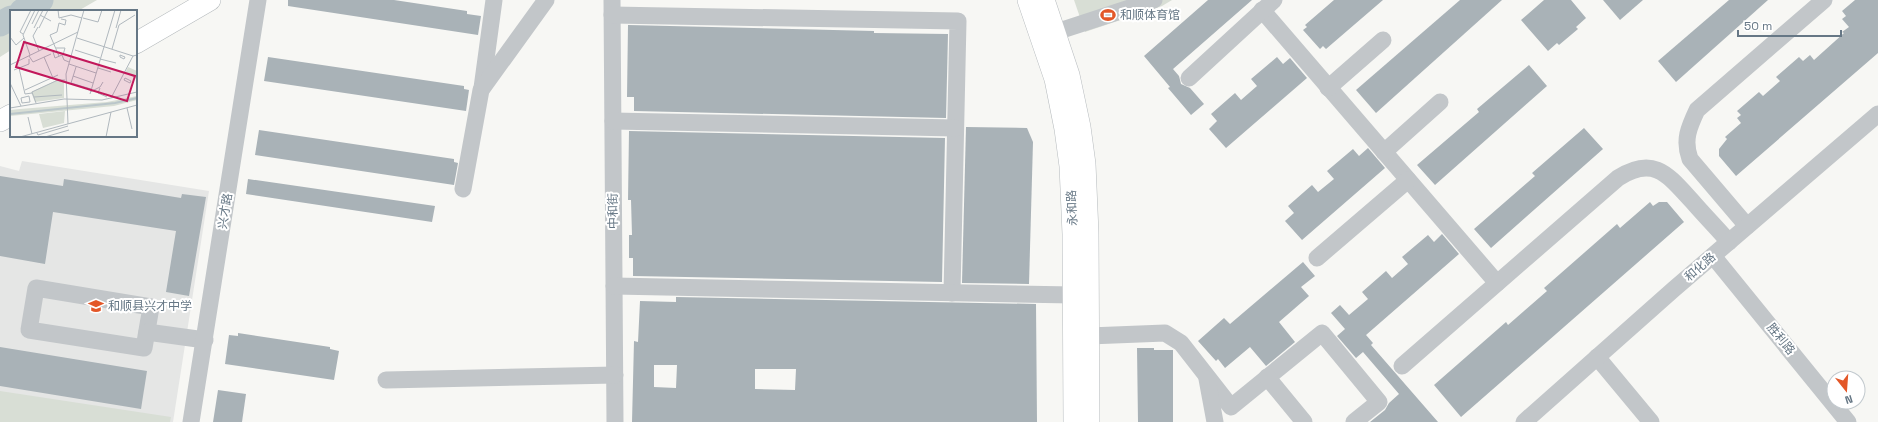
<svg xmlns="http://www.w3.org/2000/svg" width="1878" height="422" viewBox="0 0 1878 422" font-family="'Space Grotesk','Noto Sans SC',sans-serif">
  <style>
    .built { fill: #e5e6e5 }
    .green { fill: #d8ded5 }
    .lines { fill: none; stroke-linecap: round; stroke-linejoin: round }
    .river { stroke: #bac6ca; stroke-width: 25 }
    .building { fill: #a9b2b7; fill-rule: evenodd }
    .major-casing { stroke: #b5babd; stroke-width: 22 }
    .minor { stroke: #c2c6c9; stroke-width: 17 }
    .major { stroke: #fff; stroke-width: 21 }
    .labels { text-anchor: middle; dominant-baseline: central; stroke-width: 4; stroke-linejoin: round; paint-order: stroke }
    .poi-label { font-size: 12px; fill: #667785; stroke: #fff; text-anchor: start }
    .street-label { font-size: 12px; fill: #667785; stroke: #fff }
    .inset-river { fill: none; stroke: #bac6ca; stroke-width: 2 }
    .inset-road { fill: none; stroke: #b0b8be; stroke-width: 1 }
    .view { fill: #c2185b; fill-opacity: 0.15; stroke: #c2185b; stroke-width: 2 }
    .inset-edge { fill: none; stroke: #667785; stroke-width: 2 }
  </style>
  <rect width="100%" height="100%" fill="#f7f7f4"/>
  <path class="built" d="M22 161 209 191 173 422H0V166L19 171Z"/>
  <g class="green">
    <path d="M0 0H97L78 11H11V50L0 57Z"/>
    <path d="M1074 0H1172L1162 6 1085 32Z"/>
    <path d="M0 391 171 417 170 422H0Z"/>
  </g>
  <g class="lines">
    <g class="river">
      <path d="M22 11 41 0"/>
      <path d="M0 24 11 18"/>
    </g>
  </g>
  <g class="building">
    <path d="M288 0H394L467 11V14L481 16 478 35 288 6Z"/>
    <path d="M1208 0H1252L1173 69 1179 76 1181 84 1190 88 1204 104 1191 115 1168 88 1170 87 1144 56Z"/>
    <path d="M1334 0H1383L1326 49 1323 46 1320 49 1303 30 1307 27 1305 25Z"/>
    <path d="M1460 0H1502L1376 113 1356 90Z"/>
    <path d="M1544 0H1571L1586 18 1576 27 1578 29 1559 45 1557 43 1548 51 1521 20Z"/>
    <path d="M1603 0H1643L1620 20Z"/>
    <path d="M1729 0H1768L1676 82 1658 61Z"/>
    <path d="M1855 0H1878V53L1736 176 1719 156V149L1727 139 1725 137 1741 123 1737 118 1741 115 1737 111 1759 92 1763 96 1780 81 1776 77 1799 57 1803 61 1810 55 1814 60 1844 33 1842 32 1849 27 1842 19 1846 16 1842 11Z"/>
    <path d="M628 25 874 31V33L948 34 946 118 634 111V97H627Z"/>
    <path d="M268 57 464 86V89L469 90 466 111 264 81Z"/>
    <path d="M1277 57 1283 64 1290 58 1307 78 1226 148 1209 129 1217 121 1211 114 1235 93 1241 100 1257 86 1251 79Z"/>
    <path d="M1529 65 1547 86 1435 185 1417 165 1479 112 1477 109Z"/>
    <path d="M966 127 1027 128 1033 142 1029 284 962 283Z"/>
    <path d="M1584 128 1603 149 1491 248 1474 229 1535 176 1532 173Z"/>
    <path d="M259 130 454 159V162L458 163 454 185 255 155Z"/>
    <path d="M629 131 945 138 942 282 633 276V258H629V235H632L631 200H628Z"/>
    <path d="M1368 148 1385 168 1302 240 1285 221 1294 213 1288 206 1312 185 1318 192 1334 179 1327 171 1353 149 1359 156Z"/>
    <path d="M0 176 63 186 64 179 181 198 182 194 206 197 189 296 166 292 176 231 53 212 45 264 0 256Z"/>
    <path d="M248 179 435 206 432 222 246 194Z"/>
    <path d="M1650 202 1653 206 1659 202H1667L1684 222 1461 417 1434 385 1506 322 1508 325 1547 291 1544 288 1617 224 1620 228Z"/>
    <path d="M1442 234 1459 254 1366 335 1373 343 1371 345 1438 422H1370L1385 410 1389 403 1399 394 1363 352 1356 358 1337 336 1345 329 1331 313 1340 305 1349 315 1368 299 1362 292 1386 271 1392 278 1408 264 1402 257 1428 235 1434 242Z"/>
    <path d="M1303 262 1315 276 1301 287 1309 296 1279 322 1295 342 1266 366 1250 347 1225 368 1218 359 1216 361 1198 341 1224 318 1230 324Z"/>
    <path d="M676 297 1036 304 1037 422H632L634 341 638 342 640 301 676 302ZM654 365H677L676 388 654 387ZM755 369H796L795 390 755 389Z"/>
    <path d="M238 333 330 347V349L339 351 334 380 225 364 229 335 238 336Z"/>
    <path d="M0 347 147 371 141 409 0 386Z"/>
    <path d="M1137 348H1154V350H1173V422H1138Z"/>
    <path d="M218 390 246 394 242 422H213Z"/>
  </g>
  <g class="lines">
    <g class="major-casing">
      <g id="major">
        <path d="M1028 0 1055 79 1065 129 1070 166 1073 234 1074 422"/>
        <path d="M1044 0 1069 75 1080 127 1085 164 1088 233 1089 422"/>
        <path d="M136 43 210 0"/>
        <path d="M0 121 11 115"/>
      </g>
    </g>
    <g class="minor">
      <path d="M612 0 615 422"/>
      <path d="M1262 10 1497 283"/>
      <path d="M612 15 958 21 952 293"/>
      <path d="M1056 32 1154 0"/>
      <path d="M1189 78 1274 0"/>
      <path d="M482 88 494 0"/>
      <path d="M1328 88 1383 40"/>
      <path d="M613 121 955 128"/>
      <path d="M1384 152 1440 102"/>
      <path d="M463 189 481 90 546 0"/>
      <path d="M1747 226 1690 159C1683 140 1689 127 1697 110L1824 0"/>
      <path d="M1713 256 1848 422"/>
      <path d="M1317 258 1408 180"/>
      <path d="M614 286 1073 295"/>
      <path d="M36 288 151 307 144 348 29 330Z"/>
      <path d="M147 332 205 340"/>
      <path d="M1089 336 1165 333 1181 343 1231 407 1322 333 1379 402 1354 422"/>
      <path d="M1597 357 1651 422"/>
      <path d="M1402 366 1618 178C1654 155 1668 175 1692 201 1704 215 1717 228 1729 242"/>
      <path d="M1267 377 1304 422"/>
      <path d="M1207 379 1215 422"/>
      <path d="M386 380 615 375"/>
      <path d="M191 422 258 0"/>
      <path d="M1524 422 1674 289 1878 114"/>
    </g>
    <use href="#major" class="major"/>
  </g>
  <defs>
    <g id="stadium-bare" transform="scale(1.2)"><path d="M0-5a6.5 5 0 1 0 0 10a6.5 5 0 1 0 0-10ZM-3.5-1.8h7v3.6h-7Z" fill="#e35728" stroke="#fff" stroke-width="2.5" paint-order="stroke"/></g>
    <g id="school-bare" transform="scale(1.2)"><path d="M0-5L7-2L0 1L-7-2ZM-4 1L0 2.5L4 1V4Q0 6-4 4Z" fill="#e35728" stroke="#fff" stroke-width="2.5" paint-order="stroke"/></g>
  </defs>
  <g fill-rule="evenodd">
    <use href="#stadium-bare" x="1108" y="15"/>
    <use href="#school-bare" x="96" y="306"/>
  </g>
  <g class="labels">
    <g class="poi-label">
      <text x="1120" y="15">和顺体育馆</text>
      <text x="108" y="306">和顺县兴才中学</text>
    </g>
    <g class="street-label">
      <text transform="translate(1072 208) rotate(-92)">永和路</text>
      <text transform="translate(225 211) rotate(-81)">兴才路</text>
      <text transform="translate(613 211) rotate(-91)">中和街</text>
      <text transform="translate(1700 267) rotate(-41)">和化路</text>
      <text transform="translate(1781 339) rotate(51)">胜利路</text>
    </g>
  </g>
  <g transform="translate(10 10)">
    <rect width="127" height="127" fill="#f7f7f4"/>
    <path d="M118 57 127 61V69L115 63ZM47 70H54V88L25 92 21 82ZM127 86V90L104 96 0 106V100L10 99 97 92ZM55 101 54 113 33 118 29 104Z" fill="#d8ded5"/>
    <path class="inset-river" d="M0 104 105 93 127 88"/>
    <path class="inset-road" d="M48 0 49 8 61 5 72 8M30 5 41 11M73 8 88 12 92 0M22 14 29 0M28 17 23 26 29 41M24 18 33 0M29 18 38 0M106 18 111 0M13 24 10 22 21 0M0 27 6 35 14 28M67 28 123 46 127 45M46 38H55L53 45M102 39 109 15 125 5M65 40 90 48M47 41 43 42 45 48 52 45 54 50 59 52M20 45 13 25 25 0M110 45 115 47 114 49 110 47ZM19 46 23 52 41 44M49 46 40 25 47 22 49 13 55 15 56 10 51 9M34 47 43 68M90 49 106 53M59 54 86 63M0 55 68 22M66 57 61 73 81 79M9 58 15 84 22 83M88 58 101 62M4 60 19 54V49M63 66 83 73M115 68 121 71 120 73 114 70ZM0 73 11 96M90 78 88 83 97 87M15 80 48 65M80 82 90 77 93 72M80 84 105 0M19 86 20 92 12 93 11 88ZM24 87 52 85M101 88 123 46M26 93 22 82 48 70H55M0 98 54 89 92 90 127 82M117 98 122 119M18 107 22 124M58 114 56 64 74 0M27 123 28 125 58 116M10 127 127 95M35 127 59 120M96 127 101 102"/>
    <path class="view" d="M14 32 125 66 117 91 6 57Z"/>
    <rect width="127" height="127" class="inset-edge"/>
  </g>
  <g transform="translate(1846 390) rotate(163)"><circle r="19" fill="#ffffff" stroke="#c2c9ce"/>
  <path d="M0-3L7 15L0 10L-7 15Z" fill="#e35728"/>
  <text y="-6" font-size="11" font-weight="bold" text-anchor="middle" fill="#667785">N</text>
  </g>
  <path d="M1738 30v6h103v-6" fill="none" stroke="#667785" stroke-width="2"/>
  <text x="1744" y="30" font-size="12" fill="#667785" stroke="#ffffff" stroke-width="3" paint-order="stroke">50 m</text>
</svg>
